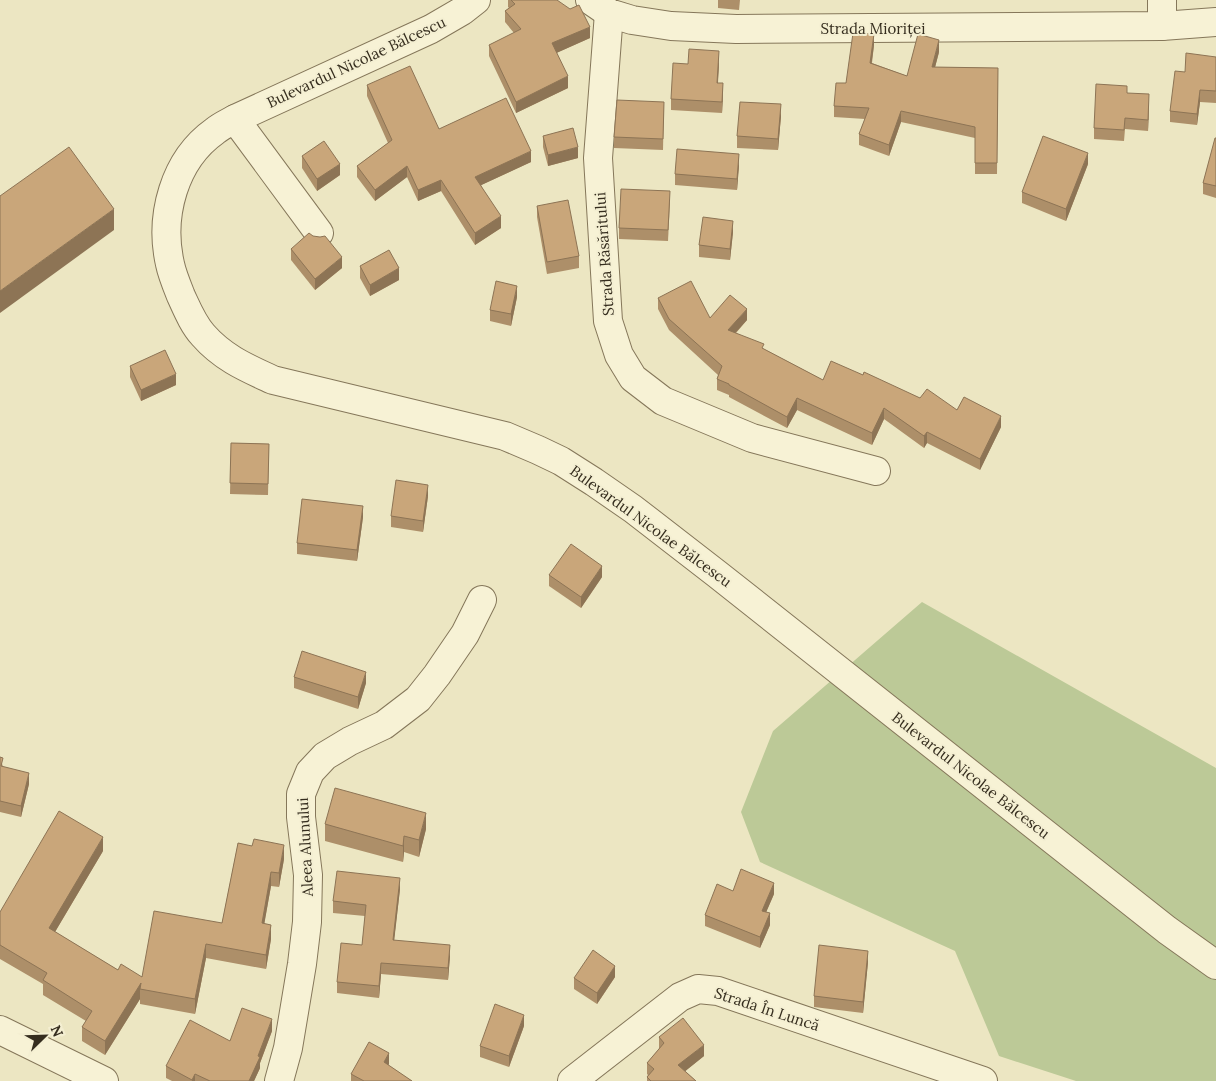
<svg xmlns="http://www.w3.org/2000/svg" width="1216" height="1081" viewBox="0 0 1216 1081" font-family="Lora,serif">
  <style>
    .green { fill: #bcc997 }
    .lines { fill: none; stroke-linecap: round; stroke-linejoin: round }
    .minor-casing { stroke: #85775a; stroke-width: 30 }
    .minor { stroke: #f7f2d5; stroke-width: 28 }
    .wall { fill: #ad8f69 }
    .shaded-wall { fill: #8d7455 }
    .building { fill: #c9a67a; stroke: #8d7455 }
    .labels { text-anchor: middle; dominant-baseline: central; stroke-width: 4; stroke-linejoin: round; paint-order: stroke }
    .street-label { font-size: 15px; fill: #352d1e; stroke: #f4efd2 }
  </style>
  <rect width="100%" height="100%" fill="#ece6c2"/>
  <path class="green" d="M922 602 1216 768V1081H1076L999 1056 955 951 760 862 741 812 773 731Z"/>
  <g class="lines">
    <g class="minor-casing">
      <g id="minor">
        <path d="M476 0 462 11 431 29 235 119C228 123 221 126 215 131 174 160 159 216 170 264 172 274 177 286 181 296 187 309 193 324 203 335 223 358 247 368 273 380L505 436 538 450 561 461 594 482 633 509 717 574 1167 930 1216 965"/>
        <path d="M590 0 609 13 632 20 671 26 736 29 1162 26 1216 22"/>
        <path d="M609 13 598 158 608 321 619 355 633 378 663 401 752 438 876 471"/>
        <path d="M1162 26V0"/>
        <path d="M235 119 319 233"/>
        <path d="M0 1030 104 1081"/>
        <path d="M279 1081 288 1048 302 964 307 922 308 875 301 817V794L310 772 325 756 350 741 384 725 418 699 437 675 465 634 482 600"/>
        <path d="M572 1081 680 997 698 989 718 991 983 1081"/>
      </g>
    </g>
    <use href="#minor" class="minor"/>
  </g>
  <g class="wall">
    <path d="M508 0H557L590 38 556 53 568 88 516 113 489 56V45L514 33 505 22V11L509 8 508 7Z"/>
    <path d="M718 0H740L739 10 718 8Z"/>
    <path d="M874 45 872 63 907 76 939 52 935 67 998 68 997 174H975V138L901 122 889 156 859 145V134L865 119 834 117V106L846 83Z"/>
    <path d="M1216 57V103L1200 102 1197 125 1170 122V111L1185 72Z"/>
    <path d="M719 63 718 83 723 95 722 113 671 110V99L688 64Z"/>
    <path d="M367 85 439 129 531 162 481 185 501 228 475 245 441 191 418 201 407 177 375 201 357 177V166L388 143 367 96Z"/>
    <path d="M1127 93 1149 106 1148 131 1125 129 1124 141 1094 139V128Z"/>
    <path d="M664 102 663 150 614 148V137Z"/>
    <path d="M781 116 778 150 737 148V136Z"/>
    <path d="M543 136 578 158 548 166 543 147Z"/>
    <path d="M1216 138V198L1203 194V183Z"/>
    <path d="M302 156 340 175 317 191 302 168Z"/>
    <path d="M1088 164 1066 221 1022 203V192Z"/>
    <path d="M739 165 737 190 675 185V174Z"/>
    <path d="M670 202 668 241 619 239V228Z"/>
    <path d="M537 206 579 256V268L547 274 537 217Z"/>
    <path d="M733 232 730 260 699 257V245Z"/>
    <path d="M291 249 342 268 315 290 291 260Z"/>
    <path d="M360 266 399 280 370 296 360 278Z"/>
    <path d="M517 297 511 326 490 321V310Z"/>
    <path d="M658 298 710 318 747 320 736 333 764 349 823 380 863 375 920 398 957 410 1001 427 980 470 927 443 924 448 884 419 872 445 797 410 787 428 729 397V395L717 390V379L718 375 669 330 658 309Z"/>
    <path d="M130 366 176 385 141 401 130 377Z"/>
    <path d="M231 443 269 444 268 495 230 494Z"/>
    <path d="M428 496 423 532 391 527V516Z"/>
    <path d="M363 517 357 561 297 554V543Z"/>
    <path d="M549 575 602 577 581 608 549 586Z"/>
    <path d="M294 677 366 683 358 709 294 688Z"/>
    <path d="M0 757 3 767 29 784 21 817 0 812Z"/>
    <path d="M325 824 426 829 419 857 404 852 403 862 325 841Z"/>
    <path d="M238 843 284 859 279 887 271 886 264 924 271 939 266 969 206 958 195 1014 140 1004V999L105 1055 82 1041V1027L86 1021 43 995V984L0 959V912L103 851 55 932 118 970 142 977 222 923Z"/>
    <path d="M400 889 394 940 450 956 448 980 381 974 379 998 337 993V982L362 945 365 916 333 913V901Z"/>
    <path d="M774 894 766 912 770 925 760 948 705 926V915Z"/>
    <path d="M868 962 863 1013 814 1007V996Z"/>
    <path d="M615 977 597 1004 574 989V978Z"/>
    <path d="M524 1026 509 1067 480 1057V1046Z"/>
    <path d="M272 1031 260 1063V1068L254 1081H172L166 1078V1066L230 1041Z"/>
    <path d="M659 1037 704 1056 685 1071 696 1081H647V1077L648 1075 647 1074V1063L659 1049Z"/>
    <path d="M389 1064 388 1065 412 1081H351V1074Z"/>
  </g>
  <g class="shaded-wall">
    <path d="M590 27V38L552 55V43Z"/>
    <path d="M874 34V45L870 74V63Z"/>
    <path d="M939 40V52L932 79V67Z"/>
    <path d="M719 51V63L717 94V83Z"/>
    <path d="M568 76V88L516 113V102Z"/>
    <path d="M723 83V95L722 113V102Z"/>
    <path d="M1200 90V102L1197 125V114Z"/>
    <path d="M1149 94V106L1148 131V120Z"/>
    <path d="M781 104V116L778 150V139Z"/>
    <path d="M901 111V122L889 156V145Z"/>
    <path d="M578 147V158L548 166V155Z"/>
    <path d="M531 151V162L475 188V177Z"/>
    <path d="M1088 153V164L1066 221V209Z"/>
    <path d="M739 154V165L737 190V179Z"/>
    <path d="M340 164V175L317 191V179Z"/>
    <path d="M407 166V177L375 201V190Z"/>
    <path d="M441 180V191L418 201V190Z"/>
    <path d="M114 209V230L0 313V291Z"/>
    <path d="M501 216V228L475 245V233Z"/>
    <path d="M733 221V232L730 260V249Z"/>
    <path d="M342 257V268L315 290V279Z"/>
    <path d="M399 268V280L370 296V285Z"/>
    <path d="M517 286V297L511 326V314Z"/>
    <path d="M747 309V320L728 341V330Z"/>
    <path d="M176 374V385L141 401V390Z"/>
    <path d="M797 398V410L787 428V417Z"/>
    <path d="M884 408V419L872 445V433Z"/>
    <path d="M1001 416V427L980 470V459Z"/>
    <path d="M927 432V443L924 448V436Z"/>
    <path d="M428 485V496L423 532V521Z"/>
    <path d="M363 506V517L357 561V550Z"/>
    <path d="M602 566V577L581 608V597Z"/>
    <path d="M366 672V683L358 709V697Z"/>
    <path d="M29 773V784L21 817V806Z"/>
    <path d="M426 813V829L419 857V840Z"/>
    <path d="M404 836V852L403 862V846Z"/>
    <path d="M103 837V851L49 942V928Z"/>
    <path d="M284 845V859L279 887V873Z"/>
    <path d="M271 872V886L262 937V923Z"/>
    <path d="M400 878V889L393 951V940Z"/>
    <path d="M774 883V894L762 922V911Z"/>
    <path d="M770 913V925L760 948V937Z"/>
    <path d="M271 925V939L266 969V955Z"/>
    <path d="M206 944V958L195 1014V999Z"/>
    <path d="M450 945V956L448 980V968Z"/>
    <path d="M868 951V962L863 1013V1002Z"/>
    <path d="M381 963V974L379 998V986Z"/>
    <path d="M615 966V977L597 1004V993Z"/>
    <path d="M141 983 140 989V999L105 1055V1041Z"/>
    <path d="M524 1015V1026L509 1067V1056Z"/>
    <path d="M272 1019V1031L260 1063V1068L254 1081H249Z"/>
    <path d="M704 1045V1056L678 1077V1065Z"/>
    <path d="M389 1053V1064L384 1073V1062Z"/>
    <path d="M195 1074V1081H192V1080Z"/>
  </g>
  <g class="building">
    <path d="M511 0H557L570 9 579 5 590 27 552 43 568 76 516 102 489 45 521 29 505 11 515 4Z"/>
    <path d="M853 33 874 34 870 63 907 76 918 34 939 40 932 67 998 68 997 163H975V127L901 111 889 145 859 134 869 108 834 106 836 83H846Z"/>
    <path d="M689 49 719 51 717 83H723L722 102 671 99 673 63 688 64Z"/>
    <path d="M1186 53 1216 57V91L1200 90 1197 114 1170 111 1175 71 1185 72Z"/>
    <path d="M410 66 439 129 506 98 531 151 475 177 501 216 475 233 441 180 418 190 407 166 375 190 357 166 392 140 367 85Z"/>
    <path d="M1096 84 1127 86V93L1149 94 1148 120 1125 118 1124 130 1094 128Z"/>
    <path d="M617 100 664 102 663 139 614 137Z"/>
    <path d="M740 102 781 104 778 139 737 136Z"/>
    <path d="M573 128 578 147 548 155 543 136Z"/>
    <path d="M1043 136 1088 153 1066 209 1022 192Z"/>
    <path d="M1215 138H1216V186L1203 183Z"/>
    <path d="M324 141 340 164 317 179 302 156Z"/>
    <path d="M69 147 114 209 0 291V196Z"/>
    <path d="M677 149 739 154 737 179 675 174Z"/>
    <path d="M621 189 670 191 668 230 619 228Z"/>
    <path d="M568 200 579 256 547 262 537 206Z"/>
    <path d="M703 217 733 221 730 249 699 245Z"/>
    <path d="M309 233 313 236 320 237 325 236 342 257 315 279 291 249Z"/>
    <path d="M389 250 399 268 370 285 360 266Z"/>
    <path d="M496 281 517 286 511 314 490 310Z"/>
    <path d="M691 281 710 318 730 295 747 309 728 330 764 344 762 348 823 380 831 361 863 375 864 372 920 398 927 389 957 410 964 397 1001 416 980 459 927 432 924 436 884 408 872 433 797 398 787 417 729 385V384L717 379 722 366 669 319 658 298Z"/>
    <path d="M165 350 176 374 141 390 130 366Z"/>
    <path d="M231 443 269 444 268 484 230 483Z"/>
    <path d="M396 480 428 485 423 521 391 516Z"/>
    <path d="M302 499 363 506 357 550 297 543Z"/>
    <path d="M571 544 602 566 581 597 549 575Z"/>
    <path d="M302 651 366 672 358 697 294 677Z"/>
    <path d="M0 757 3 758 1 766 29 773 21 806 0 801Z"/>
    <path d="M335 788 426 813 419 840 404 836 403 846 325 824Z"/>
    <path d="M59 811 103 837 49 928 118 970 121 964 142 977 154 911 222 923 238 843 252 846 254 839 284 845 279 873 271 872 262 923 271 925 266 955 206 944 195 999 140 989 141 983 105 1041 82 1027 92 1011 43 980 47 973 0 945V912Z"/>
    <path d="M741 869 774 883 762 911 770 913 760 937 705 915 717 884 733 891Z"/>
    <path d="M337 871 400 878 393 940 450 945 448 968 381 963 379 986 337 982 341 943 362 945 366 905 333 901Z"/>
    <path d="M819 945 868 951 863 1002 814 996Z"/>
    <path d="M593 950 615 966 597 993 574 978Z"/>
    <path d="M495 1004 524 1015 509 1056 480 1046Z"/>
    <path d="M242 1008 272 1019 258 1056 260 1057 249 1081H210L195 1074 192 1080 166 1066 190 1020 230 1041Z"/>
    <path d="M683 1018 704 1045 678 1065 696 1081H651L647 1077 654 1069 647 1063 664 1043 659 1037Z"/>
    <path d="M369 1042 389 1053 384 1062 412 1081H364L351 1074Z"/>
  </g>
  <g class="labels">
    <g class="street-label">
      <text x="873" y="28">Strada Mioriței</text>
      <text transform="translate(356 62) rotate(-25)">Bulevardul Nicolae Bălcescu</text>
      <text transform="translate(604 254) rotate(-94)">Strada Răsăritului</text>
      <text transform="translate(651 526) rotate(36)">Bulevardul Nicolae Bălcescu</text>
      <text transform="translate(971 775) rotate(38)">Bulevardul Nicolae Bălcescu</text>
      <text transform="translate(305 847) rotate(-93)">Aleea Alunului</text>
      <text transform="translate(767 1009) rotate(18)">Strada În Luncă</text>
    </g>
  </g>
  <g transform="translate(45 1036) rotate(67)" stroke="#f4efd2" stroke-width="4" paint-order="stroke">
  <path d="M0-4L9 19L0 12L-9 19Z" fill="#352d1e"/>
  <text y="-8" font-size="14" font-weight="bold" text-anchor="middle" fill="#352d1e">N</text>
  </g>
</svg>
